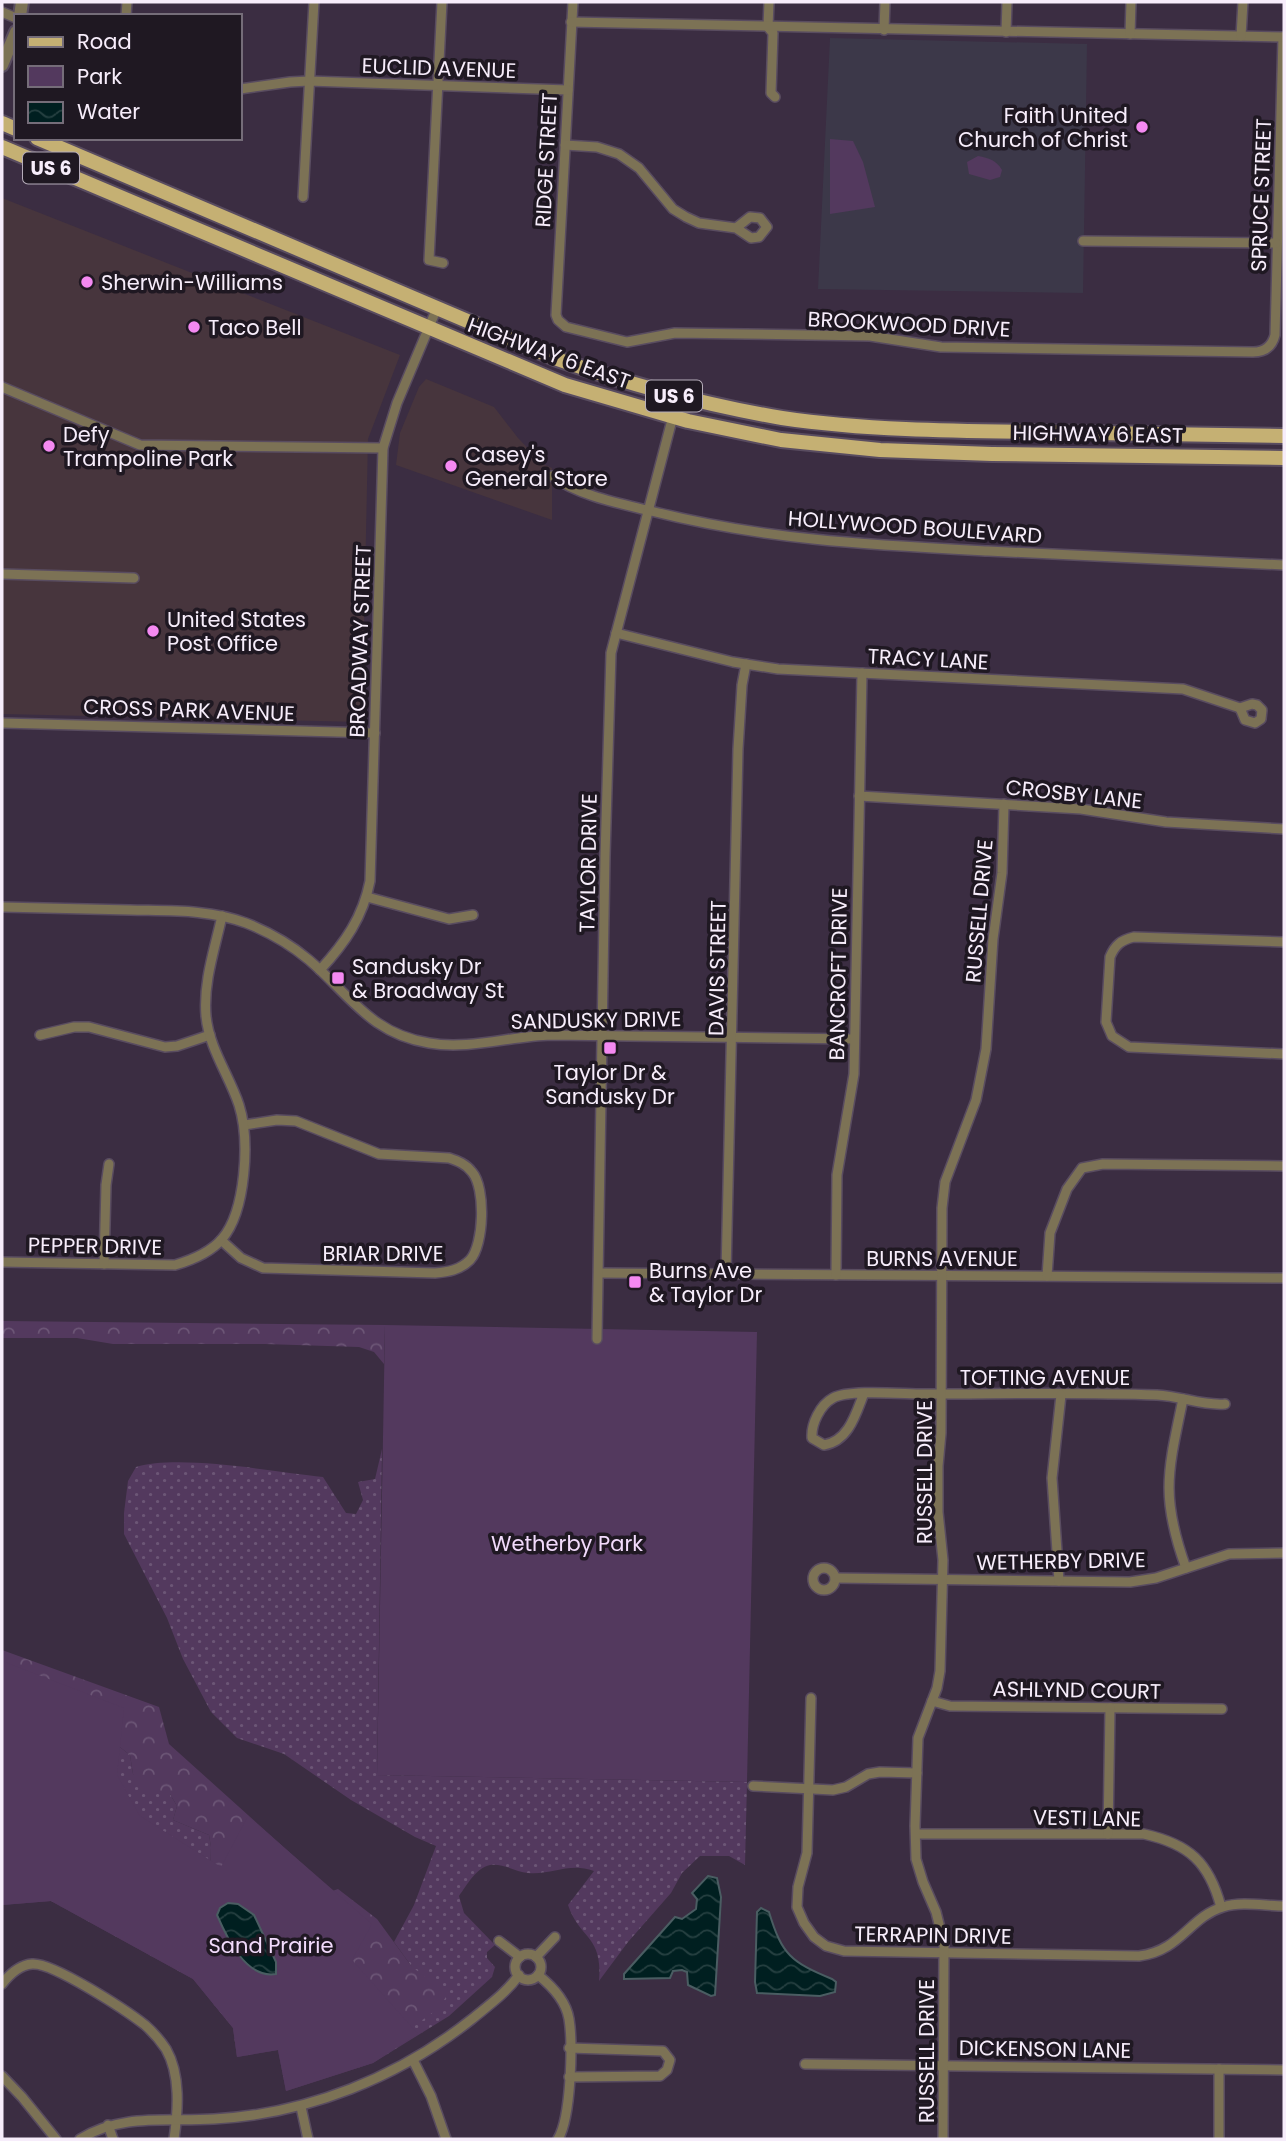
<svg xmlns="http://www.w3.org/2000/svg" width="1286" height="2141" viewBox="0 0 1286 2141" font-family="Poppins,sans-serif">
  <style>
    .commercial { fill: #47353d }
    .education { fill: #3c3849 }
    .grass { fill: url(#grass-dots) }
    .forest { fill: url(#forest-crowns) }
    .park { fill: #53395e }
    .water { fill: url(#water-waves); stroke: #4a5d62; stroke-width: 2 }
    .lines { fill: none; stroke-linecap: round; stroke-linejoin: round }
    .minor-casing { stroke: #594c60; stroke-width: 12 }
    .tertiary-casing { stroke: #594c60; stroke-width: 16 }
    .primary-casing { stroke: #594c60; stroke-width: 18 }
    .minor { stroke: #7c7255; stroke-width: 9 }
    .tertiary { stroke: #7c7255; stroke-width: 12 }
    .primary { stroke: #c5b073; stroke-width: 14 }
    .poi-dot { fill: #f489f1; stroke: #1f1822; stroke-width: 2.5 }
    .labels { text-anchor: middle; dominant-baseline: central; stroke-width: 7; stroke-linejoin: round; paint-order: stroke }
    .shield { fill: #1f1822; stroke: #b6adba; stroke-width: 2 }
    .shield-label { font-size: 19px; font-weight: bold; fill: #f7edfb }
    .street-label { font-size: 21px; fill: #f7edfb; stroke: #1f1822 }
    .poi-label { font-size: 21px; fill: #f7edfb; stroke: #1f1822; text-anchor: start }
    .park-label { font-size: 21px; fill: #f2dbfc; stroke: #1f1822 }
  </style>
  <defs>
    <pattern id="grass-dots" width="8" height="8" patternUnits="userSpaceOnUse" patternTransform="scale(1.75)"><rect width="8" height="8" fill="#53395e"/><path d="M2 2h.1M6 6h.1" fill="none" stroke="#6c5676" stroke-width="1.8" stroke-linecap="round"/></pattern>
    <pattern id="forest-crowns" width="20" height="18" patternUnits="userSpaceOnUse" patternTransform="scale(1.75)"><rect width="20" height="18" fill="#53395e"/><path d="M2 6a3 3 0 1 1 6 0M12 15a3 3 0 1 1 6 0" fill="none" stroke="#6c5676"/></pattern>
    <pattern id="water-waves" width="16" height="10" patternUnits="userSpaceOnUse" patternTransform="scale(1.75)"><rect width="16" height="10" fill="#001f20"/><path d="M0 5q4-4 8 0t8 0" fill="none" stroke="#264041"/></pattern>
  </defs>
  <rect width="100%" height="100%" fill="#3b2d42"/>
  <g class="commercial">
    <path d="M2 198 400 355 368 439 362 722 2 714Z"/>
    <path d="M426 379 494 407 518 438 543 464 552 468V520L396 465 400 433 419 387Z"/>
  </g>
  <path class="education" d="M830 38 1087 44 1083 293 818 289Z"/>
  <path class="grass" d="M382 1449 377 1775 747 1782 745 1865 729 1856H700L682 1873 671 1893 628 1942 599 1981C603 1935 580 1940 568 1905L594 1871C569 1862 553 1875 528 1873 516 1872 503 1863 490 1865 476 1868 467 1885 459 1896L464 1913 495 1945 487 1952V1958L495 1967 492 1977 449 2016 373 2063 286 2091 278 2050 237 2057 233 2028 193 1979 51 1901 2 1905V1665L97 1729 130 1755 133 1774 170 1794 177 1806 173 1820 209 1835 211 1847 210 1883 317 1877 333 1891 316 1897 448 1993 412 1967 394 1942 414 1905 436 1846 415 1837 351 1800 284 1754 237 1738 211 1712 183 1659 167 1618 124 1534V1513L128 1481 136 1467C180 1454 275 1472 323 1477L346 1513 356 1514 363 1500 358 1482 375 1479Z"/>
  <g class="forest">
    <path d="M2 1321 385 1325 384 1364 374 1352 359 1347 265 1344H113L77 1338H2Z"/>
    <path d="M2 1650 159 1707 169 1744 317 1877 210 1883 211 1847 209 1835 173 1820 177 1806 170 1794 150 1793 133 1774 130 1755 97 1729 2 1665Z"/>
    <path d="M338 1889 377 1919 412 1967 448 1993 440 2007 398 2038 316 1897Z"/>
  </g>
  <g class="park">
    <path d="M830 139 853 141 863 162 875 207 830 214Z"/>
    <path d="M978 156C989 158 996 160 1002 170L1000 177 990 180 969 174 967 162Z"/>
    <path d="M385 1325 757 1332 747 1782 377 1775Z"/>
    <path d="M2 1661 124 1708 117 1775 140 1816 221 1867 248 1816 372 1924 352 1960 418 2034 373 2063 286 2091 278 2050 237 2057 233 2028 193 1979 51 1901 2 1905Z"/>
  </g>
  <g class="water">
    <path d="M708 1876 717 1878 721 1897 715 1995 711 1996 688 1985 687 1972 682 1970 673 1971 670 1978 624 1979V1974L675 1917 682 1919 696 1909 697 1899 692 1893Z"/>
    <path d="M228 1903 238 1904 254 1915 276 1962V1974C246 1979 227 1938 217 1915L220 1908Z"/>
    <path d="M761 1908 769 1912C782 1955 791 1962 832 1979L836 1982 835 1992 820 1996 757 1993 755 1982 757 1912Z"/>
  </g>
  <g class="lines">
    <g class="minor-casing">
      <g id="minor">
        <path d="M442 2 429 260 443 263"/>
        <path d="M573 2 556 315 558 320 566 327 627 342 675 333 870 336 941 347 1253 352C1264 352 1272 347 1275 335L1283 37"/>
        <path d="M769 2 768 27 773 33 771 93 775 97"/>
        <path d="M2 12 16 18"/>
        <path d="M126 16 127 2"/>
        <path d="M571 22 1284 37"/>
        <path d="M884 30 885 2"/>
        <path d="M1006 32 1007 2"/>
        <path d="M1130 34 1131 2"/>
        <path d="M1241 36 1243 2"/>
        <path d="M240 89 290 82 309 81 568 90"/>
        <path d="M565 145 597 147 619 154 639 168 673 209 686 217 699 223 736 228 751 238 759 237 767 227 760 218 750 217 736 228"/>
        <path d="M303 197 314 2"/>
        <path d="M1083 241 1276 243"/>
        <path d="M2 387 140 445 383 448"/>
        <path d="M552 476C580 496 618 503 651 511 765 540 871 545 988 551 1086 556 1185 560 1284 565"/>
        <path d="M2 574 134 578"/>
        <path d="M616 633 733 662 778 669 1183 689 1240 708"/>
        <path d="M1252 704 1257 705 1262 710 1261 719 1255 723 1245 720 1240 708Z"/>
        <path d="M2 723 375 733"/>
        <path d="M859 796 1081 809 1166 822 1284 829"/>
        <path d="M367 897 449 919 473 915"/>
        <path d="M2 907C44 908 87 909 130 910 168 911 209 909 246 923 269 932 290 944 309 960 350 995 371 1034 429 1043 469 1050 511 1036 551 1035L854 1039"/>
        <path d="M1284 942 1134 937C1121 940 1115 945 1110 957L1106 1022 1112 1036 1129 1047 1284 1054"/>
        <path d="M320 970C345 943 363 917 370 881L383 448 397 403 437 308"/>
        <path d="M40 1035 74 1027H89L165 1047 177 1046 210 1035"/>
        <path d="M221 1240 241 1258 263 1268 435 1273C448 1272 460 1270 470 1260 484 1245 486 1188 472 1172 466 1164 458 1161 449 1158L379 1154 296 1121 277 1120 244 1125"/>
        <path d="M2 1262 175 1265C192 1260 210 1253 222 1239 246 1211 250 1140 239 1105 229 1075 209 1048 206 1016 203 982 215 948 222 916"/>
        <path d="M104 1264 106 1185 109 1164"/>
        <path d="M599 1273 1284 1278"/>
        <path d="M726 1274 738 749 742 685 746 664"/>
        <path d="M836 1275 837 1175 854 1074 862 673"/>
        <path d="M1047 1276 1050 1233 1067 1189 1082 1168 1103 1164 1284 1166"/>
        <path d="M597 1339 605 856 611 653 678 397"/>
        <path d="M864 1393C856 1413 849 1441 824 1445L812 1438C811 1424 820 1405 833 1398 849 1389 903 1394 923 1394 1001 1394 1079 1392 1157 1395 1181 1396 1202 1406 1225 1404"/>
        <path d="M1183 1399C1168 1471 1160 1496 1186 1568"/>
        <circle cx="824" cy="1579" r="11"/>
        <path d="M835 1578 1130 1582 1156 1578 1229 1554 1284 1553"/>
        <path d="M1059 1581 1052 1478 1061 1395"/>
        <path d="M811 1698 807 1853 798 1887 797 1907 804 1923 814 1937 826 1946 844 1951 1139 1956C1181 1951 1189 1917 1223 1907 1242 1901 1265 1906 1284 1906"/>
        <path d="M932 1701 950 1706 1222 1709"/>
        <path d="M753 1786 833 1790 846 1787 868 1774 880 1772 917 1773"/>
        <path d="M916 1834H1144C1189 1844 1209 1862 1221 1907"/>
        <path d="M1108 1834 1110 1708"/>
        <path d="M499 1941 520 1957"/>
        <circle cx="528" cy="1967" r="13"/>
        <path d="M536 1957 555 1937"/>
        <path d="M538 1975C552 1986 566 2001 569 2019 573 2044 571 2118 558 2139"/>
        <path d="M2 1984C9 1975 19 1965 32 1964 53 1962 127 2011 145 2025 153 2032 160 2040 166 2049 181 2075 178 2111 174 2139"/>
        <path d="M413 2060 431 2096 446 2139"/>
        <path d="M805 2064 1284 2070"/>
        <path d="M2 2076 22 2097 56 2139"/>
        <path d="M569 2077 660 2076 667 2070 670 2060 663 2051 569 2048"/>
        <path d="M301 2107 308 2139"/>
        <path d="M108 2125 113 2139"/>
        <path d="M80 2139C122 2113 167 2122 214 2119 308 2114 399 2077 472 2019 489 2005 506 1993 519 1975"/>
        <path d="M943 2139 944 1944 936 1912 923 1882 916 1859 915 1826 918 1738 937 1688 940 1671 943 1560 938 1512V1466L941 1433 942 1208 945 1182 976 1100 986 1049 993 939 1002 873 1004 804"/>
        <path d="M1219 2139V2069"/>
      </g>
    </g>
    <g class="tertiary-casing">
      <g id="tertiary">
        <path d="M20 16 22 2"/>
        <path d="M2 65 16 32"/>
      </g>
    </g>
    <g class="primary-casing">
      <g id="primary">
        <path d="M2 123 16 129"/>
        <path d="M37 138 557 359C631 385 705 405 782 418 864 430 948 431 1030 432 1115 434 1200 435 1284 436"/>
        <path d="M2 147 565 385 688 421 781 440 880 450 992 454 1284 458"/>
      </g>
    </g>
    <use href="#minor" class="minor"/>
    <use href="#tertiary" class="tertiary"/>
    <use href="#primary" class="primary"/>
  </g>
  <g class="poi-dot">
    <circle cx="1142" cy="127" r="7"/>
    <circle cx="87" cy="282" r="7"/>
    <circle cx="194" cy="327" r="7"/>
    <circle cx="49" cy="446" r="7"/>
    <circle cx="451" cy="466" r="7"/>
    <circle cx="153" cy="631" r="7"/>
    <rect x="331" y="971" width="14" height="14" rx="3.5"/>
    <rect x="603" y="1041" width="14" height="14" rx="3.5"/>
    <rect x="628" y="1275" width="14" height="14" rx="3.5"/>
  </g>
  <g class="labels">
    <g class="shield">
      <rect x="23" y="152.5" width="56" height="31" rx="5"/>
      <rect x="646" y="380.5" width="56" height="31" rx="5"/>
    </g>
    <g class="shield-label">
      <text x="51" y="168">US 6</text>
      <text x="674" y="396">US 6</text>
    </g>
    <g class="street-label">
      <text transform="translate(439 68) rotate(2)">EUCLID AVENUE</text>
      <text transform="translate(546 160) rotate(-87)">RIDGE STREET</text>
      <text transform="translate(1261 195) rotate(-88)">SPRUCE STREET</text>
      <text transform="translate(909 324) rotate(3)">BROOKWOOD DRIVE</text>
      <text transform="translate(549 353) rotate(20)">HIGHWAY 6 EAST</text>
      <text transform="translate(1098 434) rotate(1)">HIGHWAY 6 EAST</text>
      <text transform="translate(915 527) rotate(4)">HOLLYWOOD BOULEVARD</text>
      <text transform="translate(360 641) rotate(-88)">BROADWAY STREET</text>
      <text transform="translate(928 659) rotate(3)">TRACY LANE</text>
      <text transform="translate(189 710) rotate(2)">CROSS PARK AVENUE</text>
      <text transform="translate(1074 794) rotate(6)">CROSBY LANE</text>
      <text transform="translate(588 863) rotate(-89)">TAYLOR DRIVE</text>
      <text transform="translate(979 911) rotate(-85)">RUSSELL DRIVE</text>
      <text transform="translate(717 968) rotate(-89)">DAVIS STREET</text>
      <text transform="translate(838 974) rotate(-89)">BANCROFT DRIVE</text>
      <text transform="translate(596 1020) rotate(-1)">SANDUSKY DRIVE</text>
      <text transform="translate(95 1246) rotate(1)">PEPPER DRIVE</text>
      <text x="383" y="1253">BRIAR DRIVE</text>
      <text x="942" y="1258">BURNS AVENUE</text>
      <text x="1045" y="1377">TOFTING AVENUE</text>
      <text transform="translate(924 1472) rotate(-90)">RUSSELL DRIVE</text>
      <text transform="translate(1061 1561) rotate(-1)">WETHERBY DRIVE</text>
      <text transform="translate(1077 1690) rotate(1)">ASHLYND COURT</text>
      <text transform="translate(1087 1818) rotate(1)">VESTI LANE</text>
      <text transform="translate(933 1935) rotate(1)">TERRAPIN DRIVE</text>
      <text transform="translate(1045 2049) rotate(1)">DICKENSON LANE</text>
      <text transform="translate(926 2051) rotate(-90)">RUSSELL DRIVE</text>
    </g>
    <g class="poi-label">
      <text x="1128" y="115" text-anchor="end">Faith United<tspan x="1128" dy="24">Church of Christ</tspan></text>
      <text x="101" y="282">Sherwin-Williams</text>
      <text x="208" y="327">Taco Bell</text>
      <text x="63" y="434">Defy<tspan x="63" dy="24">Trampoline Park</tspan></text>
      <text x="465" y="454">Casey's<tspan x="465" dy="24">General Store</tspan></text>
      <text x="167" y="619">United States<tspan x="167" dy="24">Post Office</tspan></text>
      <text x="352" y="966">Sandusky Dr<tspan x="352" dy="24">&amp; Broadway St</tspan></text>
      <text x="610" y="1072" text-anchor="middle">Taylor Dr &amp;<tspan x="610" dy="24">Sandusky Dr</tspan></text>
      <text x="649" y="1270">Burns Ave<tspan x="649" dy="24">&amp; Taylor Dr</tspan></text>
    </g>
    <g class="park-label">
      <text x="567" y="1543">Wetherby Park</text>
      <text x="271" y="1945">Sand Prairie</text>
    </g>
  </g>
  <rect width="1286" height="2141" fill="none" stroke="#f7edfb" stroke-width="7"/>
  <rect x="14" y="14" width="228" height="126" fill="#1f1822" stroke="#756d79" stroke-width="2"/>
  <rect x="28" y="37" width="35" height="10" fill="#c5b073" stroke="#756d79" stroke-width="2"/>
  <text x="77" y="49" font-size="21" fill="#f7edfb">Road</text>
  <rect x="28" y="66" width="35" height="21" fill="#53395e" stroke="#756d79" stroke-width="2"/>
  <text x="77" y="84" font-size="21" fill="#f7edfb">Park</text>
  <rect x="28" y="102" width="35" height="21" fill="url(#water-waves)" stroke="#756d79" stroke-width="2"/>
  <text x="77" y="119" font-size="21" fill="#f7edfb">Water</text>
</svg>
